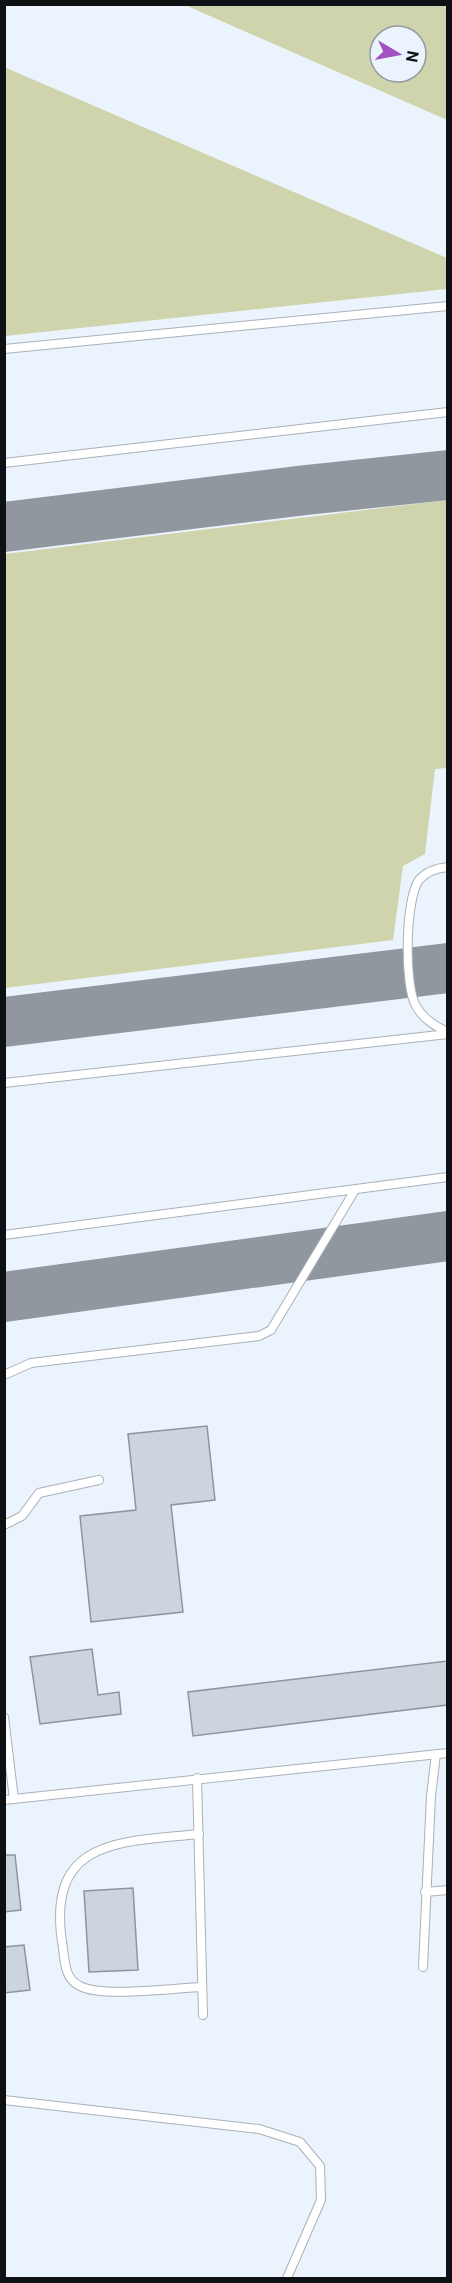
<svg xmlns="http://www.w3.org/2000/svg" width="452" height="2283" viewBox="0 0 452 2283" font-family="Roboto,sans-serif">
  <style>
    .green { fill: #cfd4ac; fill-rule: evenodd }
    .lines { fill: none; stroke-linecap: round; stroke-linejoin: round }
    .taxiway { stroke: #90979e; stroke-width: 50 }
    .building { fill: #ccd4de; stroke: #8d959e; stroke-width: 1.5 }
    .lane-casing { stroke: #a9b1ba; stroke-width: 10 }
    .lane { stroke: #fff; stroke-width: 8 }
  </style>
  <rect width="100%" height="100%" fill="#ebf4fd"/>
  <g class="green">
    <path d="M185 5H447V120ZM380 36H416V72H380Z"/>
    <path d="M4 67 447 258V289L5 336Z"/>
    <path d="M447 500V768L435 769 425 854 403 866 393 940 5 988V554Z"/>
  </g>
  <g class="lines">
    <g class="taxiway">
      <path d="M4 527 306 490 448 475"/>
      <path d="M4 1022 448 968"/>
      <path d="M4 1297 448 1236"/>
    </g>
  </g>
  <g class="building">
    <path d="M207 1426 215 1500 171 1505 183 1612 91 1622 80 1516 136 1510 128 1434Z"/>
    <path d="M92 1649 98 1695 119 1692 121 1714 40 1724 30 1657Z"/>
    <path d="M447 1661V1705L193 1736 188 1692Z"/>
    <path d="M4 1855H15L21 1910 4 1912Z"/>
    <path d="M133 1888 138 1970 89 1972 84 1891Z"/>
    <path d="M24 1945 30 1990 4 1993V1947Z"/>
  </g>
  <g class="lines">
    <g class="lane-casing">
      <g id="lane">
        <path d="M4 349 448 306"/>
        <path d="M4 463 448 412"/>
        <path d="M448 867C437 868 426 872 419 880 405 899 404 986 416 1006 423 1019 435 1026 448 1032"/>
        <path d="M4 1083 448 1034"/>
        <path d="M4 1235 448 1177"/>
        <path d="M4 1375 31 1363 259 1336 271 1330 355 1190"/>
        <path d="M4 1525 22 1516 39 1493 99 1480"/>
        <path d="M4 1717 14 1799"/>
        <path d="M197 1778 203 2015"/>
        <path d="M4 1800 448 1753"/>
        <path d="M199 1834C121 1842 47 1838 62 1942 65 1958 63 1978 80 1986 102 1998 174 1988 202 1987"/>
        <path d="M425 1892 448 1890"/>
        <path d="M423 1967 431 1796 436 1754"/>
        <path d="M4 2100 259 2129 300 2142 320 2166 321 2200 287 2278"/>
      </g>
    </g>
    <use href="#lane" class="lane"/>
  </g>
  <rect width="452" height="2283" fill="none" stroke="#0e1114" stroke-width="12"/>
  <g transform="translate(398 54) rotate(100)"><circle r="28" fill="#ebf4fd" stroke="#9399a0" stroke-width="1.5"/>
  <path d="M0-4.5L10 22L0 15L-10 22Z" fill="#a251c1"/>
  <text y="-9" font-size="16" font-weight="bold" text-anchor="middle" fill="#0e1114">N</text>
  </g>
</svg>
